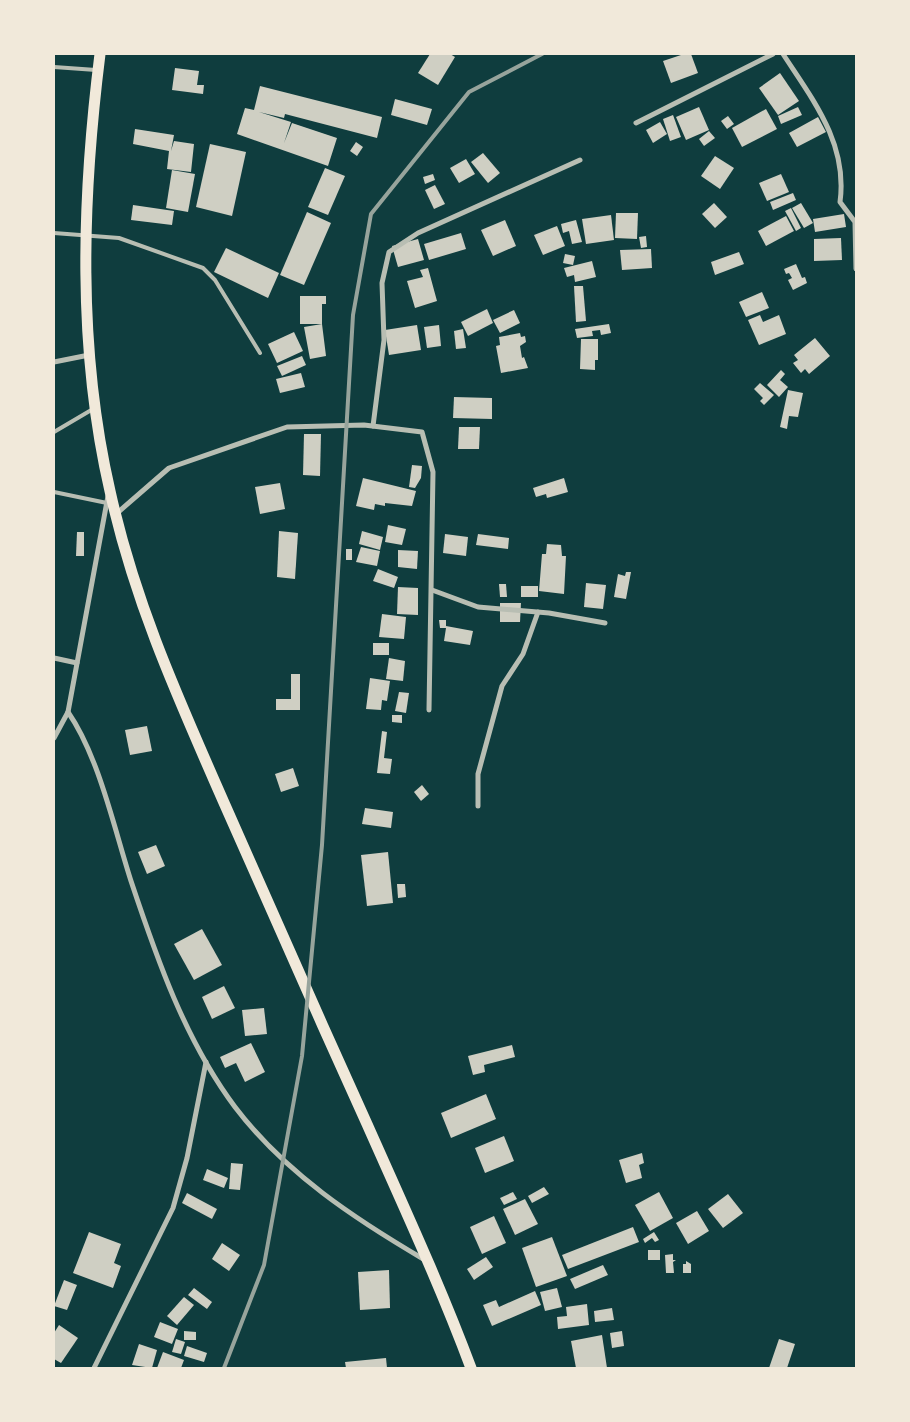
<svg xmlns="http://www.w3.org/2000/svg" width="910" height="1422" viewBox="0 0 910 1422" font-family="Jost,sans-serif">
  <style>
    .building { fill: #cfcfc3 }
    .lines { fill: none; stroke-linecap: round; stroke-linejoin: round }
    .service { stroke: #b8beb3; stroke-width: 4 }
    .minor { stroke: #b8beb3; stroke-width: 5 }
    .trunk { stroke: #f1e9da; stroke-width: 11 }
    .rail { stroke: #97a49c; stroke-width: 4 }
  </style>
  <rect width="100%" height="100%" fill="#0f3d3e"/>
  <g class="building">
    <path d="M430 54H450L455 57 438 85 418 73Z"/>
    <path d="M684 54H691L698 73 671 83 663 61Z"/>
    <path d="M175 68 199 71 197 85H204L203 94 172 90Z"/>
    <path d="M780 73 799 101 778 115 759 88Z"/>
    <path d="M260 86 382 117 377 138 285 114 284 118 259 112 291 122 284 143 292 123 337 138 328 166 237 134 245 108 254 110Z"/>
    <path d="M395 99 432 109 427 125 391 115Z"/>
    <path d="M699 107 709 130 686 140 676 117Z"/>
    <path d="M798 107 802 115 781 124 778 116Z"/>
    <path d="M766 109 777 129 742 147 732 128Z"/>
    <path d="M673 115 681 137 670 141 663 119Z"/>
    <path d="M728 116 734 124 727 129 721 121Z"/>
    <path d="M818 117 826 132 797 147 789 133Z"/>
    <path d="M660 122 667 134 653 143 646 130Z"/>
    <path d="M135 129 174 135 171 151 174 141 194 144 191 172 167 169 169 151 133 144Z"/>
    <path d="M709 131 715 138 704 146 699 139Z"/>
    <path d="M356 142 363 147 357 156 350 151Z"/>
    <path d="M210 144 246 152 232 216 196 207Z"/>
    <path d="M483 153 500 173 488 183 471 162Z"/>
    <path d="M715 156 734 168 720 189 701 176Z"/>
    <path d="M466 159 475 174 459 183 450 168Z"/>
    <path d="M325 168 345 176 328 215 308 207Z"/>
    <path d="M172 170 195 174 188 212 166 208Z"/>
    <path d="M433 174 435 180 425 184 423 177Z"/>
    <path d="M781 174 789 192 767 201 759 183Z"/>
    <path d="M435 185 445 204 434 209 425 190Z"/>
    <path d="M793 193 796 200 773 210 770 202Z"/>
    <path d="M714 203 727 217 715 228 702 214Z"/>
    <path d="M801 203 813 223 804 228 792 208Z"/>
    <path d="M133 205 174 211 172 225 131 220Z"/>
    <path d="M791 208 801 228 796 231 785 211Z"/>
    <path d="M307 212 331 223 304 285 280 275Z"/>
    <path d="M616 213H638L637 239 615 238Z"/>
    <path d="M844 214 846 227 815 232 813 219Z"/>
    <path d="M611 215 614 240 586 244 582 219Z"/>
    <path d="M786 216 794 231 766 246 758 231Z"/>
    <path d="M505 220 516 246 493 256 481 230Z"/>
    <path d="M576 220 582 242 572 244 569 231 563 233 561 224Z"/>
    <path d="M557 226 565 246 543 255 534 235Z"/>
    <path d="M461 233 466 249 429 260 424 244Z"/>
    <path d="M646 236 647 247 641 248 639 237Z"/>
    <path d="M841 238 842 260 814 261V239Z"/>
    <path d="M418 239 424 260 398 267 392 246Z"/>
    <path d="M226 248 279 273 268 298 214 272Z"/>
    <path d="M651 249 652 268 622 270 620 250Z"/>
    <path d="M739 252 744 264 715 275 711 262Z"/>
    <path d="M565 254 575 256 573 265 563 263Z"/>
    <path d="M592 261 596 277 575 282 574 275 567 277 564 268Z"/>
    <path d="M796 264 802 278 805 277 807 283 793 290 788 280 792 278 789 273 786 274 784 269Z"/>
    <path d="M428 268 437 301 415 308 407 281 423 277 420 270Z"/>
    <path d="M574 286H583L586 321 576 322Z"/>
    <path d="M762 292 769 308 746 317 739 302Z"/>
    <path d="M300 296H326V304H322V324H300Z"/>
    <path d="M487 309 493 323 468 336 461 322Z"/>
    <path d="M514 310 520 323 500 333 493 320Z"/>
    <path d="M760 315 763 322 779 315 786 334 759 345 748 320Z"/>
    <path d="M322 324 326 356 310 359 304 327Z"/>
    <path d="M609 324 611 333 601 335 600 330 592 331 593 336 577 338 575 329Z"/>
    <path d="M417 325 421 350 389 355 385 330Z"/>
    <path d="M439 325 441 346 427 348 424 327Z"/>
    <path d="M463 329 466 348 456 349 454 331Z"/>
    <path d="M294 332 303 351 277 363 268 344Z"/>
    <path d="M520 333 521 337 525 336 526 342 520 346 522 358 524 357 528 368 501 373 496 346 500 345 499 337Z"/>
    <path d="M815 338 830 356 809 374 805 369 801 373 793 363 798 360 794 355Z"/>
    <path d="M581 339H598V360H595V370L580 369Z"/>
    <path d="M302 356 306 365 282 376 277 366Z"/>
    <path d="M781 370 785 374 780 380 788 387 779 397 767 385Z"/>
    <path d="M301 373 305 387 280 393 276 379Z"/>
    <path d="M760 383 774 395 764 405 760 401 763 398 754 389Z"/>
    <path d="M788 390 803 393 798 417 789 416 787 429 780 427Z"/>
    <path d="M454 397 492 398V419L453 418Z"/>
    <path d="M459 427H480L479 449H458Z"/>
    <path d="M304 434H321L320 476 303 475Z"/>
    <path d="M412 465 422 466 421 478 415 488 409 487Z"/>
    <path d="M363 478 416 491 412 506 385 503V506L375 504 374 510 356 506Z"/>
    <path d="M564 478 568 492 547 498 546 494 536 497 533 488Z"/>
    <path d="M280 483 285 509 260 514 255 487Z"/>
    <path d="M388 525 406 529 402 545 385 542Z"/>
    <path d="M279 531 298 533 295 579 277 577Z"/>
    <path d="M362 531 383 537 380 550 359 544Z"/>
    <path d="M77 532H84V556H76Z"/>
    <path d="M445 534 468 537 466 556 443 553Z"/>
    <path d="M478 534 509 538 508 549 476 545Z"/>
    <path d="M547 544 561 545 562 556H566L564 594 539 591 542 554H546Z"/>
    <path d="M361 547 380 551 377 566 356 562Z"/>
    <rect x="346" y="549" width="6" height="11"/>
    <path d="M398 550 418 551 417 569 398 567Z"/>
    <path d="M378 569 398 577 394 588 373 581Z"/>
    <path d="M626 572H631L626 599 614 597 618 574 625 576Z"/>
    <path d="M586 583 606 585 603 609 584 607Z"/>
    <path d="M499 584H506L507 597H500Z"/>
    <rect x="521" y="586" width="17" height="11"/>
    <path d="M398 587 418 588V615L397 614Z"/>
    <path d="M500 603H521L520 622H500Z"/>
    <path d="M382 614 406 617 404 639 379 637Z"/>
    <path d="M439 620H446V626L473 631 470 645 444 641 446 628H440Z"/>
    <rect x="373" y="643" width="16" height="12"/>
    <path d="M389 658 405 661 403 681 386 679Z"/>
    <path d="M291 674H300V710H276V699H291Z"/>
    <path d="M370 678 390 681 387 701 382 700 381 710 366 709Z"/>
    <path d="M399 692 409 693 406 713 395 711Z"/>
    <path d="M392 715H402V723L392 722Z"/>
    <path d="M147 726 152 751 130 755 125 730Z"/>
    <path d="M382 731 387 732 384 758 392 759 390 774 377 773Z"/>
    <path d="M293 768 299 786 281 792 275 774Z"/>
    <path d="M422 785 429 794 421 801 414 792Z"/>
    <path d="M365 808 393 812 391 828 362 824Z"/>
    <path d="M156 845 165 866 147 874 138 852Z"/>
    <path d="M388 852 393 903 367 906 361 855Z"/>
    <path d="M397 884H405L406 897 398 898Z"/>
    <path d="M202 929 222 965 194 980 174 944Z"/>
    <path d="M224 986 235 1008 212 1019 202 997Z"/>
    <path d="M264 1008 267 1034 245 1036 242 1010Z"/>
    <path d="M251 1043 265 1072 245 1082 236 1063 225 1068 220 1057Z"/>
    <path d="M512 1045 515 1057 484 1065 485 1072 473 1075 468 1056Z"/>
    <path d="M486 1094 496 1119 451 1138 441 1113Z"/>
    <path d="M504 1136 514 1161 485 1173 475 1148Z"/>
    <path d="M642 1153 644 1163 639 1165 642 1178 626 1183 619 1160Z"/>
    <path d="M231 1163 243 1164 240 1190 229 1189Z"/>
    <path d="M207 1169 228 1178 224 1188 203 1180Z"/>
    <path d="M544 1187 549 1194 532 1203 528 1196Z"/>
    <path d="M513 1192 517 1199 504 1205 500 1198Z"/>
    <path d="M659 1192 673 1218 650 1231 635 1205Z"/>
    <path d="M187 1193 217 1209 212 1219 182 1203Z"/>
    <path d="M728 1194 743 1213 723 1228 708 1209Z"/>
    <path d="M525 1199 538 1224 515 1235 503 1209Z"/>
    <path d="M697 1211 709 1231 688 1244 676 1223Z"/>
    <path d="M494 1216 506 1243 482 1254 470 1227Z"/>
    <path d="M633 1227 639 1242 568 1269 562 1255Z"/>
    <path d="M89 1232 121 1244 114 1263 121 1266 113 1288 73 1273Z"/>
    <path d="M654 1232 659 1240 655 1242 652 1238 645 1243 643 1239Z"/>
    <path d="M552 1237 567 1276 536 1287 522 1248Z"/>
    <path d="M222 1243 240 1255 229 1271 212 1259Z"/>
    <rect x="648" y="1250" width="12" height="10"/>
    <path d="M673 1254V1260H676L673 1262 674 1273H666L665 1255Z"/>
    <path d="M486 1257 493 1267 474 1280 467 1269Z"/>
    <path d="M686 1261 691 1264V1273H683V1264H686Z"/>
    <path d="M603 1265 608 1275 575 1289 570 1279Z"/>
    <path d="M389 1270 390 1308 360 1310 358 1272Z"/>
    <path d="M64 1280 77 1285 67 1310 54 1306Z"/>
    <path d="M194 1288 212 1302 207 1309 188 1295Z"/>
    <path d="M557 1288 562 1307 545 1311 540 1292Z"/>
    <path d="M535 1291 541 1305 492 1326 483 1305 496 1300 499 1307Z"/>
    <path d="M184 1297 194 1305 177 1325 167 1316Z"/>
    <path d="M587 1304 589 1325 558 1329 557 1317 567 1316 566 1307Z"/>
    <path d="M612 1308 614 1320 595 1322 594 1311Z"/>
    <path d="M160 1322 178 1329 172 1344 154 1337Z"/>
    <path d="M59 1325 78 1338 61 1363 54 1359V1333Z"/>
    <path d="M184 1331 196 1332V1340H184Z"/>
    <path d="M622 1331 624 1346 612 1348 610 1333Z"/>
    <path d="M602 1335 607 1368H576L571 1341Z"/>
    <path d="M176 1339 185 1342 181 1354 172 1352Z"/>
    <path d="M779 1339 795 1344 787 1368H769Z"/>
    <path d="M139 1344 157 1350 152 1368 132 1365Z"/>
    <path d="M187 1346 207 1353 204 1362 184 1356Z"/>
    <path d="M163 1352 184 1360 181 1368H157Z"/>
    <path d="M386 1358 387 1368H346L345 1362Z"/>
  </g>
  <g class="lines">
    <g class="service">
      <path d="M54 67 96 70"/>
      <path d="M54 233 119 238 203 268 215 280 260 353"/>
      <path d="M54 432 93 409"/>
      <path d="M54 492 107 503"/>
    </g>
    <g class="minor">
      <path d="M783 54C813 100 848 144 840 202L855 222 856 269"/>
      <path d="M636 123 773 54"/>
      <path d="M54 362 89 355"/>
      <path d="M373 426 384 340 382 283 389 252 418 233 580 160"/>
      <path d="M116 514 169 468 287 427 364 425 422 432 433 472 429 710"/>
      <path d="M432 590 478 607 549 613 605 623"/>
      <path d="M54 658 77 663"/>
      <path d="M68 712C99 757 114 828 131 881 157 959 185 1040 235 1107 285 1173 355 1219 425 1260"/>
      <path d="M54 738 68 712 108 496"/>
      <path d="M478 806V774L502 686 523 654 538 612"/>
      <path d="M94 1368 173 1208 187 1158 206 1062"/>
    </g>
    <path class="trunk" d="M100 54C82 198 77 348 110 491 135 604 179 700 225 805 272 912 319 1018 367 1124 403 1205 440 1285 471 1368"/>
    <path class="rail" d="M224 1368 264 1265 302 1056 322 845 353 315 371 214 469 92 542 54"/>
  </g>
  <rect width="910" height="1422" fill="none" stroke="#f1e9da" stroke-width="110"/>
</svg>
